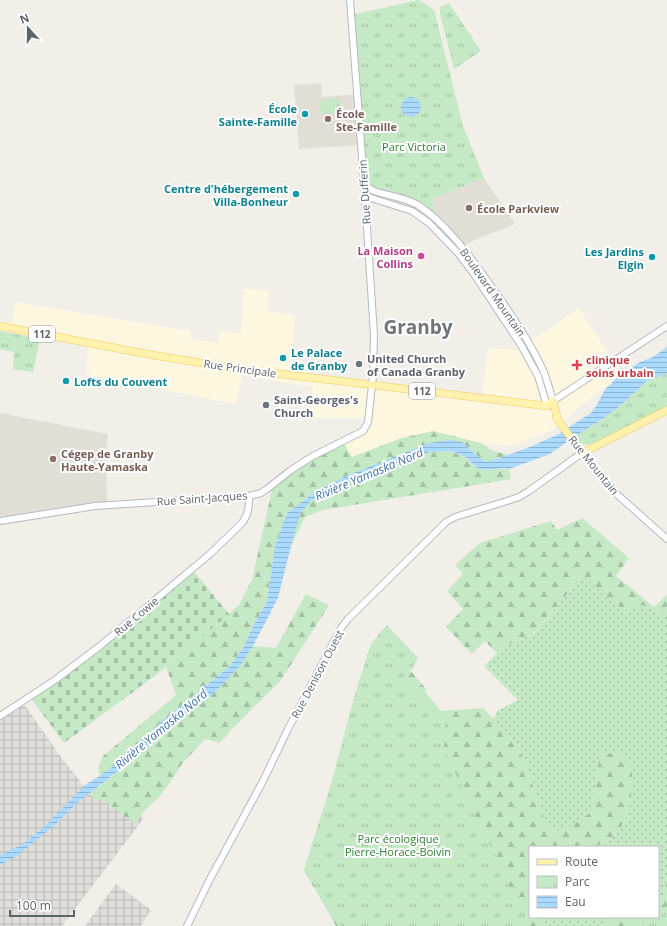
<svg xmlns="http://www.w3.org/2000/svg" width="667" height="926" viewBox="0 0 667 926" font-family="'Open Sans',sans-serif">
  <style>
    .commercial { fill: #fef7e0 }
    .industrial { fill: url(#industrial-grid) }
    .education { fill: #e1ded6 }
    .grass { fill: url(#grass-dots) }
    .forest { fill: url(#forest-firs) }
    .cemetery { fill: url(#cemetery-stones) }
    .park { fill: url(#park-tufts) }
    .water { fill: url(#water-rules) }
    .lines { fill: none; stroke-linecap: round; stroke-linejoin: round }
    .secondary-casing { stroke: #b6babf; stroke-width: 8 }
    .primary-casing { stroke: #f2c960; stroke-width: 8 }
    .secondary { stroke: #fff; stroke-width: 6 }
    .primary { stroke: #fff2af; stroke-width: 7 }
    .culture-dot { fill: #0f9aa8; stroke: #fff; stroke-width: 1.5 }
    .education-dot { fill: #8d6e63; stroke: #fff; stroke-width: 1.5 }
    .hotel-dot { fill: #d1479c; stroke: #fff; stroke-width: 1.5 }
    .worship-dot { fill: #6b7280; stroke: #fff; stroke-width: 1.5 }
    .health-dot { fill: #e0444e; stroke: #fff; stroke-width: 1.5 }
    .labels { text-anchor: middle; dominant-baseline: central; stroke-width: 4; stroke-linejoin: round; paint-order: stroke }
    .shield { fill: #fff; stroke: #8f9295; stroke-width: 1 }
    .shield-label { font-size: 10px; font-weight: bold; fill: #5f6368 }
    .culture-label { font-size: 11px; font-weight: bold; fill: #0d838f; stroke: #fff; text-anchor: end }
    .education-label { font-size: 11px; font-weight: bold; fill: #785e54; stroke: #fff; text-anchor: start }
    .park-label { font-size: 11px; fill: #348238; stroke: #fff }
    .street-label { font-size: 11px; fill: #5f6368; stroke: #fff }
    .hotel-label { font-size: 11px; font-weight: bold; fill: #b23c85; stroke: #fff; text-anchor: end }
    .worship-label { font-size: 11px; font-weight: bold; fill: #5b616d; stroke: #fff; text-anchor: start }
    .health-label { font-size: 11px; font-weight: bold; fill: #be3a42; stroke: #fff; text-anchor: start }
    .water-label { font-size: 12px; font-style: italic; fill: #4174aa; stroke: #fff }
    .town-label { font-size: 19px; font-weight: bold; fill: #70757a; stroke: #fff }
  </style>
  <defs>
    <pattern id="industrial-grid" width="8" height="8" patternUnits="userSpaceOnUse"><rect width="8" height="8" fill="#e0deda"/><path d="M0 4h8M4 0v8" fill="none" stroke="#b9b8b5"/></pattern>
    <pattern id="grass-dots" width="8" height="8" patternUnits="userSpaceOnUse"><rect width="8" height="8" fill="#c5e8c5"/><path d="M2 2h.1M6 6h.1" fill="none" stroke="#a3c0a4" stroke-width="1.8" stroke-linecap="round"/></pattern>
    <pattern id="forest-firs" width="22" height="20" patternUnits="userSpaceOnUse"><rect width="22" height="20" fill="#c5e8c5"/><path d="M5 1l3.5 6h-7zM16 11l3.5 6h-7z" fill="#a3c0a4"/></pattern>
    <pattern id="cemetery-stones" width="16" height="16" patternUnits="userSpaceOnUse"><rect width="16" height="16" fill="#c5e8c5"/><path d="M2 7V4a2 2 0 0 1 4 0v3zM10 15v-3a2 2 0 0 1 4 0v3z" fill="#a3c0a4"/></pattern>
    <pattern id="park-tufts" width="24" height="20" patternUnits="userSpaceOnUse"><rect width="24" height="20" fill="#c5e8c5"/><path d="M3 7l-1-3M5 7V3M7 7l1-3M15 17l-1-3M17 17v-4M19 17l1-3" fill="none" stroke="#a3c0a4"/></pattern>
    <pattern id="water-rules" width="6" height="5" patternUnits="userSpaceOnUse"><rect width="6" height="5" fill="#aadaff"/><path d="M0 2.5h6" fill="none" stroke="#8eb4d2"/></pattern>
  </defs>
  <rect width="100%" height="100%" fill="#f1efe8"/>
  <path class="commercial" d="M244 289 269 290 267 311 295 315 291 373 482 395 488 348 517 350 524 346 579 308 621 373 611 384 594 395 554 429 512 446 481 443 433 431 402 438 352 457 343 442 363 433 370 426 373 418H310L313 386 299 385 242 375 235 404 86 374 88 347 0 329V321L12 323 15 302 191 331 190 339 218 343 220 331 241 334Z"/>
  <g class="industrial">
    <path d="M22 701 61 757 90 794 98 787 144 818 62 926H0V716Z"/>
    <path d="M116 884 151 910 141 926H85Z"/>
  </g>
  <g class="education">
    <path d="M321 83 322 97 357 94 361 145 299 149 294 85Z"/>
    <path d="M484 178 515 224 463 245 436 217 432 199Z"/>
    <path d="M0 413 108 434 106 449 107 505 1 521 0 514Z"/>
  </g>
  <g class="grass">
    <path d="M583 575 606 597 643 605 658 613 667 616V877L663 900 658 905V847H595L616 835 600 753 592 811C580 820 569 830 554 831L544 819 525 762 513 739 499 726 494 719 497 711 518 700 484 666 497 653 510 644 534 634Z"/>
    <path d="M544 917H608L602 926H545Z"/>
  </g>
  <g class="forest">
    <path d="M433 431 481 443 491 450 508 455 486 462 475 454 462 442 351 474 319 489 287 513 275 546 267 602 255 622 243 648 229 667 162 721 146 737 124 754 112 767 100 776 98 768 103 756 176 695 166 667 239 605 252 580 273 485 291 470 343 442 352 457 402 438Z"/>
    <path d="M448 451C454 453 460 454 466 458 470 461 473 466 478 468 488 472 499 468 509 469L511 479 323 510 305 517 291 546 301 512 311 501 341 486 429 452Z"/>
    <path d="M582 518 629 558 616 576 654 607 667 595V616L658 613 643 605 625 611 606 597 583 575 533 634 510 644 497 653 485 641 472 654 446 627 463 609 447 591 463 574 455 565 480 543 551 521 557 530Z"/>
    <path d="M306 594 329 605 281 680 231 730 220 743 205 739 182 764 169 784 159 797 144 811 135 824 102 799 96 801 90 794 214 693 240 666 253 646 276 648Z"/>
    <path d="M387 625 408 668 426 689 425 692 441 711 483 708 494 719 499 726 513 739 525 762 544 819 554 831C569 830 580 820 592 811L600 753 621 754 632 769V789L628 815 616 835 595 847H530V917H544L545 926H336L304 870 331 785 354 698 371 644Z"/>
    <path d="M667 877V926H602L608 917H658V905L663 900Z"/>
  </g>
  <path class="cemetery" d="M192 569 229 614 156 675 64 743 30 697 55 680Z"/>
  <g class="park">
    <path d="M418 0H419L434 10 463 126 484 178 432 199 436 217 416 203 365 185 352 15Z"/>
    <path d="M449 3 481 51 454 69 440 14V7Z"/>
    <path d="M339 98 340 113 321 114 320 102 328 99Z"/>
    <path d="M0 331 40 339 33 372 13 369 14 352 0 349Z"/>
    <path d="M667 373V406L593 444C583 446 581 444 575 436L598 422 620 406 647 381Z"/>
    <path d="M387 625 418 658 404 684 446 722 444 749 529 926H341L304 870 331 785 354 698 371 644Z"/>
    <path d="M667 912V926H634L655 917H658V916Z"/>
  </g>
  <g class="water">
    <circle cx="411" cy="107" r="10"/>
    <path d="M667 347V373L647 381 620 406 598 422 575 436 550 454 509 469 504 468 488 470 477 468 467 458 457 453 448 451 429 452 341 486 311 501 301 512 291 546 278 598 253 646 240 666 214 693 98 787 78 802 55 825 17 856 0 865V855L23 844 45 826 85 785 100 776 112 767 124 754 146 737 162 721 229 667 243 648 255 622 267 602 275 546 287 513 319 489 351 474 429 443 451 440 462 442 475 454 486 462 500 458 530 447 559 434 574 424 591 413 597 405 605 389 611 384 621 373 640 362 653 357Z"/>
  </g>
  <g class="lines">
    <g class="secondary-casing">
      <g id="secondary">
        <path d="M364 185C367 187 371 189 374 191 388 196 404 197 418 205 446 223 472 259 491 286 509 311 528 338 541 366 547 377 549 389 553 401L667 326"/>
        <path d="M365 196 412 211 429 223 458 253 474 274 521 345 538 376 547 406"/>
        <path d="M0 521 95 506 249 496 261 493 267 489 291 470 313 456 363 431 366 426 368 422 373 376 374 335 365 196 350 0"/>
        <path d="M0 716 55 680 100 646 210 554 242 523C249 514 249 506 249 496"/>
        <path d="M187 926 210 879 263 781 288 729 341 628 348 619 446 522 455 517 507 501 519 497 529 491 582 453 611 489 667 539"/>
      </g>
    </g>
    <g class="primary-casing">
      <g id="primary">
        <path d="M0 326 152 355 239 369 547 406 553 401 558 420"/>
        <path d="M556 417 582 453 667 410"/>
      </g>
    </g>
    <use href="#secondary" class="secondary"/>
    <use href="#primary" class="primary"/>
  </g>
  <g class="culture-dot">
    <circle cx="305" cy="114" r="4"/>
    <circle cx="296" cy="194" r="4"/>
    <circle cx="652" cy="257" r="4"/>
    <circle cx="283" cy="358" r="4"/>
    <circle cx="66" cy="381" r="4"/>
  </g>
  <g class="education-dot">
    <circle cx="328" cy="119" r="4"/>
    <circle cx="469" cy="208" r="4"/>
    <circle cx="53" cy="459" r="4"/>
  </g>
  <circle class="hotel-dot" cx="421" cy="256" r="4"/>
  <g class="worship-dot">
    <circle cx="359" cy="364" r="4"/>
    <circle cx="266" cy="405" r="4"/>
  </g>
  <path class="health-dot" d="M575 359h4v4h4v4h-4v4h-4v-4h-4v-4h4z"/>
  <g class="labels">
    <g class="shield">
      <rect x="29" y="326" width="26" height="16" rx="3"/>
      <rect x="409" y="383" width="26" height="16" rx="3"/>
    </g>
    <g class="shield-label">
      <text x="42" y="334">112</text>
      <text x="422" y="391">112</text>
    </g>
    <g class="culture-label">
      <text x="297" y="108">École<tspan x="297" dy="13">Sainte-Famille</tspan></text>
      <text x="288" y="188">Centre d'hébergement<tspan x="288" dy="13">Villa-Bonheur</tspan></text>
      <text x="644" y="251">Les Jardins<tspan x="644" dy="13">Elgin</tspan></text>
      <text x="291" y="352" text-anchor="start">Le Palace<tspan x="291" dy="13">de Granby</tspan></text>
      <text x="74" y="381" text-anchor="start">Lofts du Couvent</text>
    </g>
    <g class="education-label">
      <text x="336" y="113">École<tspan x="336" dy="13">Ste-Famille</tspan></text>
      <text x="477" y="208">École Parkview</text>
      <text x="61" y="453">Cégep de Granby<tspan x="61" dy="13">Haute-Yamaska</tspan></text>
    </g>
    <g class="park-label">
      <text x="414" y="146">Parc Victoria</text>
      <text x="398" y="838">Parc écologique<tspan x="398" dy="13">Pierre-Horace-Boivin</tspan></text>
    </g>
    <g class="street-label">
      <text transform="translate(364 192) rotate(-94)">Rue Dufferin</text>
      <text transform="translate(493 292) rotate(55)">Boulevard Mountain</text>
      <text transform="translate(240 368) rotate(8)">Rue Principale</text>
      <text transform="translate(594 465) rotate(51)">Rue Mountain</text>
      <text transform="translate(202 498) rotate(-4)">Rue Saint-Jacques</text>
      <text transform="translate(136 616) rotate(-40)">Rue Cowie</text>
      <text transform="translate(317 674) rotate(-62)">Rue Denison Ouest</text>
    </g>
    <g class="hotel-label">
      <text x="413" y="250">La Maison<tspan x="413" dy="13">Collins</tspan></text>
    </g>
    <g class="worship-label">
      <text x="367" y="358">United Church<tspan x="367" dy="13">of Canada Granby</tspan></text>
      <text x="274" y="399">Saint-Georges's<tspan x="274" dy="13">Church</tspan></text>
    </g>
    <g class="health-label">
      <text x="586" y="359">clinique<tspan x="586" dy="13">soins urbain</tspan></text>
    </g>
    <g class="water-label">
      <text transform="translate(369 474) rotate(-23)">Rivière Yamaska Nord</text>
      <text transform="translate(161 729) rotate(-40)">Rivière Yamaska Nord</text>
    </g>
    <g class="town-label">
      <text x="418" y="327">Granby</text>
    </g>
  </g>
  <rect x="529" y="846" width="130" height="72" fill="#ffffff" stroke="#bfc1c3"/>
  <rect x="537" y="859" width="20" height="6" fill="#fff2af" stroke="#bfc1c3"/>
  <text x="565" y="866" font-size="12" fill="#5f6368">Route</text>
  <rect x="537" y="876" width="20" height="12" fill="url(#park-tufts)" stroke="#bfc1c3"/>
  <text x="565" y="886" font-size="12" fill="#5f6368">Parc</text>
  <rect x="537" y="896" width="20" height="12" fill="url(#water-rules)" stroke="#bfc1c3"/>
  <text x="565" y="906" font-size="12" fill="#5f6368">Eau</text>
  <g transform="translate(28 28) rotate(339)" stroke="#ffffff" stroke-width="3" paint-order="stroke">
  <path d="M0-3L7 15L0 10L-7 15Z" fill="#5f6368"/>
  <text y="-6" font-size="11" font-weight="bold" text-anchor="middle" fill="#5f6368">N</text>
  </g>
  <path d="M10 910v6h64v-6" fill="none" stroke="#5f6368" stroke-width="2"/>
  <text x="16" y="910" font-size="12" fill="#5f6368" stroke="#ffffff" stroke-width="3" paint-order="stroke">100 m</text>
</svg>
